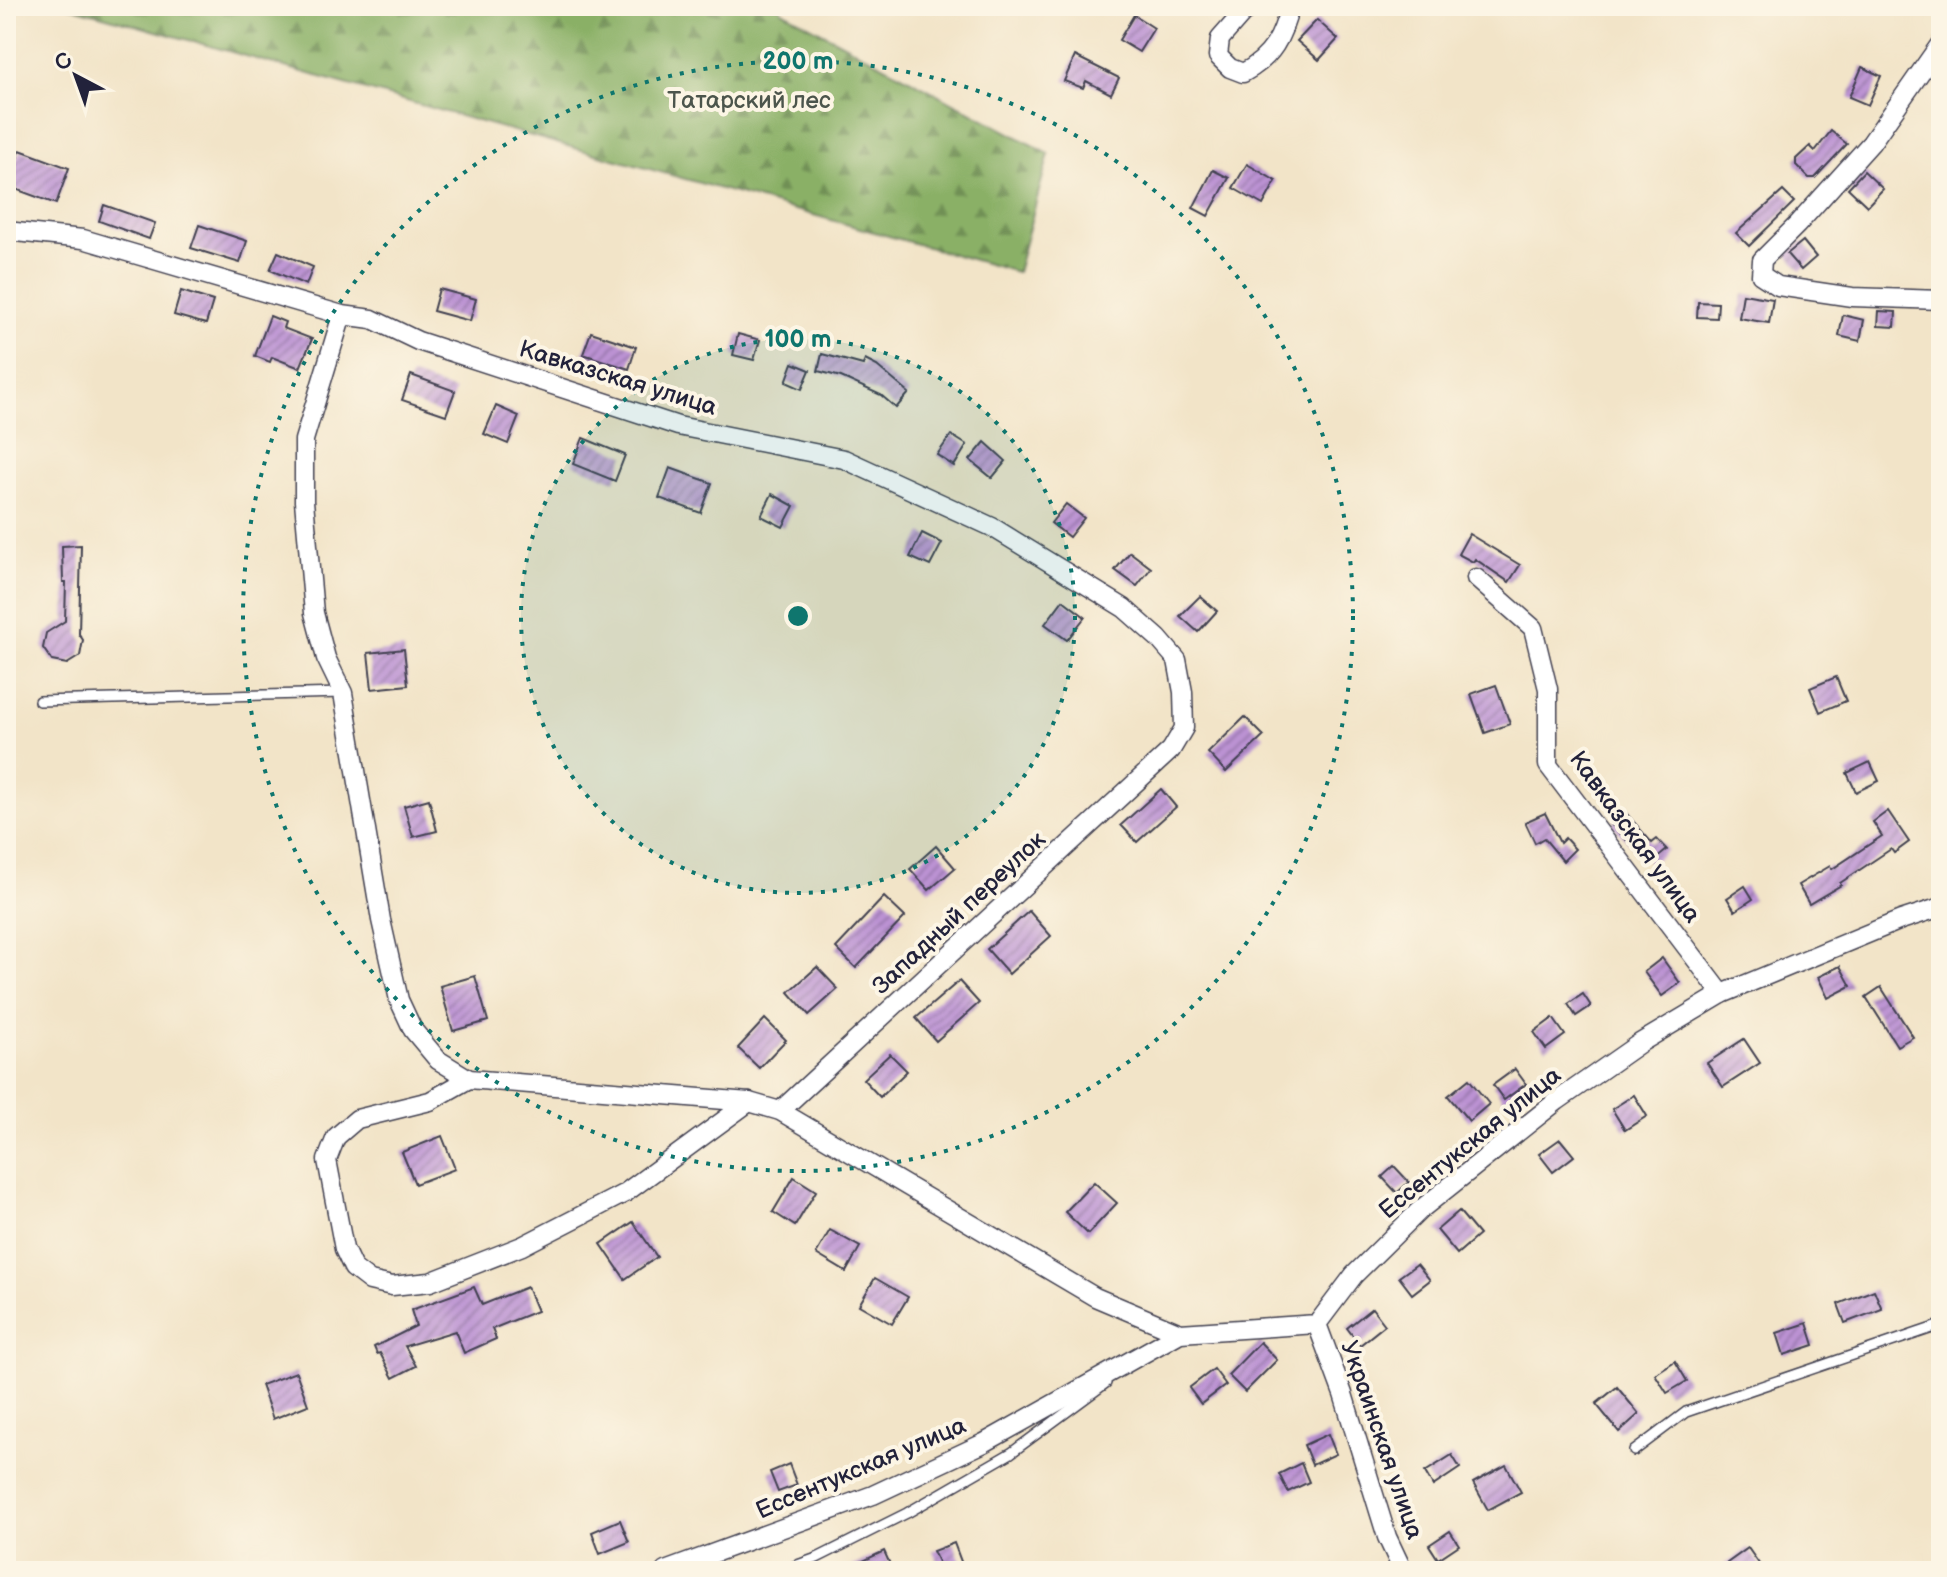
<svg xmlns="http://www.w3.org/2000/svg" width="1947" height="1577" viewBox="0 0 1947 1577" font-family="'Balsamiq Sans',sans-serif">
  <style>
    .forest { fill: url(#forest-firs); stroke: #566950; stroke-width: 2 }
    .building { fill: url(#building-hatch) }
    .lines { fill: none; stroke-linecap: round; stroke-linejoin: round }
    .service-casing { stroke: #413f50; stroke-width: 12 }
    .minor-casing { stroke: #413f50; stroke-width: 21 }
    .service { stroke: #fff; stroke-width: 9 }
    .minor { stroke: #fff; stroke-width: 18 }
    .ring { fill: none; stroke: #0f766e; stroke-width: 4; stroke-dasharray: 4 8 }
    .labels { text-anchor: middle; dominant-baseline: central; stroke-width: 8; stroke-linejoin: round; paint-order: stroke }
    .park-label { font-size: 24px; fill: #4c554c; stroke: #fcf5e5 }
    .street-label { font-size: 24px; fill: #22223b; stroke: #fcf5e5 }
    .centre { fill: #0f766e; stroke: #fcf5e5; stroke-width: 4 }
    .ring-label { font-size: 24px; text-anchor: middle; font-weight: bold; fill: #0f766e; stroke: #fcf5e5; stroke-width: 8; stroke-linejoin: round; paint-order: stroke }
  </style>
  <defs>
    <pattern id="forest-firs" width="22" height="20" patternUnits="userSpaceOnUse" patternTransform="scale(2)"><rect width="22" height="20" fill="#8ab066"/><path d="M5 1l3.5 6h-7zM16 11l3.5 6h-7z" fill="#708f55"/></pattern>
    <pattern id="building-hatch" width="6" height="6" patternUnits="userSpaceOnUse" patternTransform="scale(2)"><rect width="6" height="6" fill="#bb92d3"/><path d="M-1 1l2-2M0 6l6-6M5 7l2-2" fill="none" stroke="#9877ac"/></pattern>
  </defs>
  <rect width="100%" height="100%" fill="#fcf5e5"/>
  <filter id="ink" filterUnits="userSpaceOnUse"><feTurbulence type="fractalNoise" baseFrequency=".0125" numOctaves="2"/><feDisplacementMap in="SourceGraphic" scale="16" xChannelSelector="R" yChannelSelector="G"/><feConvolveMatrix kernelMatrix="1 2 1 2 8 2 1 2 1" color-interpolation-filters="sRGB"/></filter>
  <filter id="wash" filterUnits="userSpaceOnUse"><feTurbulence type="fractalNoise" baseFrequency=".006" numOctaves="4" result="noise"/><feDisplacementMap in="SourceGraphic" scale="32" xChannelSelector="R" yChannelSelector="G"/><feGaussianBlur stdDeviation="1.8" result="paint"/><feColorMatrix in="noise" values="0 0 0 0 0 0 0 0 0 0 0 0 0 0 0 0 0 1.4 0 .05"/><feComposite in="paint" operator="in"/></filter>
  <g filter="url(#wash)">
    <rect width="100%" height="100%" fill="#f2e4c8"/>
    <path class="forest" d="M67 6H779L782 11 1049 154 1017 272Z"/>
    <g id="blocks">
      <g class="building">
        <path d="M1134 15 1154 28 1139 52 1119 40Z"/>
        <path d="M1317 20 1338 39 1319 60 1297 41Z"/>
        <path d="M1075 56 1119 78 1111 94 1086 81 1083 88 1064 81Z"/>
        <path d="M1862 67 1881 76 1868 105 1849 97Z"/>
        <path d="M1831 131 1847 144 1815 178H1809L1796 165V159L1810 146 1815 151Z"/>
        <path d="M20 150 69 168 56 204 7 186Z"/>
        <path d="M1247 164 1276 181 1263 205 1233 188Z"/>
        <path d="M1213 170 1229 178 1208 216 1193 208Z"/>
        <path d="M1864 171 1883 189 1867 206 1848 188Z"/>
        <path d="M1783 191 1794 202 1749 246 1736 233Z"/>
        <path d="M104 205 155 223 149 239 99 221Z"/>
        <path d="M199 225 247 241 240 263 191 248Z"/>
        <path d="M1803 241 1816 257 1801 270 1787 254Z"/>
        <path d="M278 252 313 267 306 285 270 270Z"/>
        <path d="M439 289 476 299 470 321 433 311Z"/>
        <path d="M181 291 213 301 206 324 174 315Z"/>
        <path d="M1743 294 1773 299 1769 323 1739 318Z"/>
        <path d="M1698 302 1718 303 1717 318 1697 317Z"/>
        <path d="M1879 311 1896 312 1895 327 1878 326Z"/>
        <path d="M1843 315 1864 320 1860 341 1839 336Z"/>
        <path d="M270 316 285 322 283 328 312 339 300 368 272 357 270 362 255 356Z"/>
        <path d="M591 332 636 347 629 369 583 354Z"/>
        <path d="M738 334 760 340 754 360 733 355Z"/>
        <path d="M822 354 863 365 865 360 877 366 909 393 896 408 881 395 841 377 818 371Z"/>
        <path d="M793 363 810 370 802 389 786 382Z"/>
        <path d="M411 375 455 391 446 415 402 400Z"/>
        <path d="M496 406 519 416 508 444 484 434Z"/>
        <path d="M951 435 967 445 954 466 937 455Z"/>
        <path d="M583 438 625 455 615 481 573 464Z"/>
        <path d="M985 442 1006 461 992 478 970 460Z"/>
        <path d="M670 468 712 483 701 513 659 498Z"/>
        <path d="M772 494 794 506 783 527 761 516Z"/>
        <path d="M1066 504 1084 518 1069 537 1051 523Z"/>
        <path d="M922 533 942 543 930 566 910 557Z"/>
        <path d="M1469 534 1520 565 1509 582 1475 559 1473 562 1458 554Z"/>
        <path d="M81 545 79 634 83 640 80 656 67 664 52 661 43 648 46 633 65 621 66 582H63L62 546Z"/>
        <path d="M1130 552 1151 568 1137 586 1115 570Z"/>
        <path d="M1200 596 1217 611 1198 632 1180 616Z"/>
        <path d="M1063 600 1085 617 1067 640 1045 624Z"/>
        <path d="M404 649 408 685 372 689 368 653Z"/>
        <path d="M1836 677 1846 701 1820 712 1810 688Z"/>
        <path d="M1496 685 1510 724 1485 733 1471 694Z"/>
        <path d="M1245 717 1264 736 1226 772 1208 753Z"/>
        <path d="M1870 762 1879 781 1856 792 1847 773Z"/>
        <path d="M1161 789 1176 807 1137 842 1121 825Z"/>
        <path d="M429 799 437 831 413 837 404 806Z"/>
        <path d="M1888 811 1909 842 1894 853 1891 849 1840 883 1841 885 1809 904 1798 885 1830 866 1832 869 1882 836 1873 822Z"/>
        <path d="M1625 812 1652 843 1657 839 1667 850 1650 864 1611 824Z"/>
        <path d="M1545 813 1560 843 1565 838 1575 849 1563 861 1544 838 1535 843 1525 822Z"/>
        <path d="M936 846 955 868 929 890 910 869Z"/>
        <path d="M1745 886 1753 899 1735 911 1727 898Z"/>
        <path d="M884 897 905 917 856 968 836 948Z"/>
        <path d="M1029 911 1051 936 1009 974 987 949Z"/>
        <path d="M1662 958 1680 983 1662 996 1644 972Z"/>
        <path d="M1840 966 1851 986 1828 998 1818 977Z"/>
        <path d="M817 967 838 989 809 1015 789 992Z"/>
        <path d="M475 976 488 1021 453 1031 440 986Z"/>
        <path d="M959 981 979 1003 936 1041 916 1018Z"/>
        <path d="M1881 987 1913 1037 1897 1046 1866 997Z"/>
        <path d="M1583 994 1591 1006 1576 1016 1568 1004Z"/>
        <path d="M1553 1018 1565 1035 1546 1049 1534 1032Z"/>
        <path d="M765 1019 786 1040 759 1068 738 1048Z"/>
        <path d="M1744 1039 1760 1063 1723 1087 1707 1063Z"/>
        <path d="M890 1054 907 1071 880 1097 863 1079Z"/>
        <path d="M1515 1069 1526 1084 1504 1100 1493 1085Z"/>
        <path d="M1469 1079 1489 1104 1469 1121 1448 1096Z"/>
        <path d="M1634 1095 1647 1116 1625 1130 1612 1109Z"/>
        <path d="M442 1136 455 1169 415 1184 402 1152Z"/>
        <path d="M1560 1139 1574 1156 1553 1172 1539 1154Z"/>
        <path d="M1394 1166 1409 1182 1397 1193 1382 1177Z"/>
        <path d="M794 1177 816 1191 795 1226 773 1212Z"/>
        <path d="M1094 1182 1117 1203 1088 1234 1065 1212Z"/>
        <path d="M1459 1211 1479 1235 1457 1254 1437 1230Z"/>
        <path d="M633 1222 657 1257 625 1279 601 1244Z"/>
        <path d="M830 1230 860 1247 846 1272 816 1254Z"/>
        <path d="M1417 1264 1430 1280 1412 1294 1399 1277Z"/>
        <path d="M875 1278 908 1297 892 1324 859 1305Z"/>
        <path d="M474 1287 482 1305 527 1287 537 1311 492 1329 496 1339 464 1353 455 1331 405 1346 416 1366 393 1378 380 1353 377 1354 374 1347 416 1326 411 1310Z"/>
        <path d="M1874 1290 1882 1309 1845 1323 1838 1304Z"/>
        <path d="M1372 1308 1385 1325 1360 1345 1347 1328Z"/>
        <path d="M1807 1323 1814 1345 1784 1355 1777 1333Z"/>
        <path d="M1260 1342 1277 1360 1245 1392 1228 1375Z"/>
        <path d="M1675 1361 1687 1381 1667 1393 1655 1374Z"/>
        <path d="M1214 1369 1226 1385 1201 1404 1189 1388Z"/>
        <path d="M296 1372 308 1405 273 1419 261 1385Z"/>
        <path d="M1617 1387 1639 1414 1619 1432 1596 1404Z"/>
        <path d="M1328 1434 1336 1454 1312 1465 1304 1445Z"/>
        <path d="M1452 1455 1460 1468 1433 1486 1425 1472Z"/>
        <path d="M1301 1463 1309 1482 1288 1492 1279 1474Z"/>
        <path d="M789 1464 797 1485 778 1492 770 1472Z"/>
        <path d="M1506 1465 1521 1492 1488 1510 1473 1483Z"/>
        <path d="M620 1520 629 1542 600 1554 592 1532Z"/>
        <path d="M1450 1531 1459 1545 1438 1559 1429 1545Z"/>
        <path d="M954 1543 963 1567 954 1571H942L933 1551Z"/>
        <path d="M1748 1548 1764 1571H1716Z"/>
        <path d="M884 1551 893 1571H842Z"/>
      </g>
    </g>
  </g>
  <g filter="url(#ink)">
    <use href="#blocks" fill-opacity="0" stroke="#413f50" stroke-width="2"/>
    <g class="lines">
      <g class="service-casing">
        <g id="service">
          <path d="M39 701 343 693"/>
          <path d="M1634 1451 1686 1412 1941 1325"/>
          <path d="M781 1571 817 1558 907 1513 1011 1453 1106 1383"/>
        </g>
      </g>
      <g class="minor-casing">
        <g id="minor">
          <path d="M1249 6 1220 39 1218 56 1230 68 1243 73C1273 57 1282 37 1290 6"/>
          <path d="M1941 43 1871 143 1797 225 1762 260 1761 275 1778 286 1852 297 1941 300"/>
          <path d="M6 231 83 239 342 315 372 319 418 341 678 426 844 459 992 527 1124 608 1158 638 1177 660 1183 692 1184 728 1171 750 780 1111"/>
          <path d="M342 315 304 440V501L314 613 326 658 343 693 381 920 399 1000 413 1030 438 1060 469 1079 749 1102 780 1111 1095 1297 1180 1333"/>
          <path d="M1476 578 1533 628 1548 689V765L1722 994"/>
          <path d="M469 1079 430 1101 357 1119 336 1137 327 1160 344 1249 353 1268 370 1281 392 1286 430 1282 522 1246 625 1193 749 1102"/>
          <path d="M1317 1324 1343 1394 1387 1537 1403 1571"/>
          <path d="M665 1571 873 1495 984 1443 1180 1333 1317 1324 1354 1275 1420 1210 1557 1101 1640 1043 1722 994 1901 920 1941 907"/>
        </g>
      </g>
      <use href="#service" class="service"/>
      <use href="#minor" class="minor"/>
    </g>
  </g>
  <circle cx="798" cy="616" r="277" fill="#0f766e" fill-opacity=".12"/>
  <g class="ring">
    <circle cx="798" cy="616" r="277"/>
    <circle cx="798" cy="616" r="555"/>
  </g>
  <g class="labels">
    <g class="park-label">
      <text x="749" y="100">Татарский лес</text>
    </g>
    <g class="street-label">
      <text transform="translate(618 378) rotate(17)">Кавказская улица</text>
      <text transform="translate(1635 837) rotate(54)">Кавказская улица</text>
      <text transform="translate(959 913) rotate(-43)">Западный переулок</text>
      <text transform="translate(1470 1143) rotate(-39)">Ессентукская улица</text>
      <text transform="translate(1382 1440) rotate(71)">Украинская улица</text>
      <text transform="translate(861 1468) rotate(-23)">Ессентукская улица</text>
    </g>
  </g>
  <circle cx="798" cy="616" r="12" class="centre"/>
  <g class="ring-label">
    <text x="798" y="69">200 m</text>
    <text x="798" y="347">100 m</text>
  </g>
  <rect width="1947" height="1577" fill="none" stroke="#fcf5e5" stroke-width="32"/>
  <g transform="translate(76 76) rotate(319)" stroke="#fcf5e5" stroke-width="6" paint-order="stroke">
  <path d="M0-6L14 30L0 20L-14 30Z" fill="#22223b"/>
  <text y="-12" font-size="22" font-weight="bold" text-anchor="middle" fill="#22223b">С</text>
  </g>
</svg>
